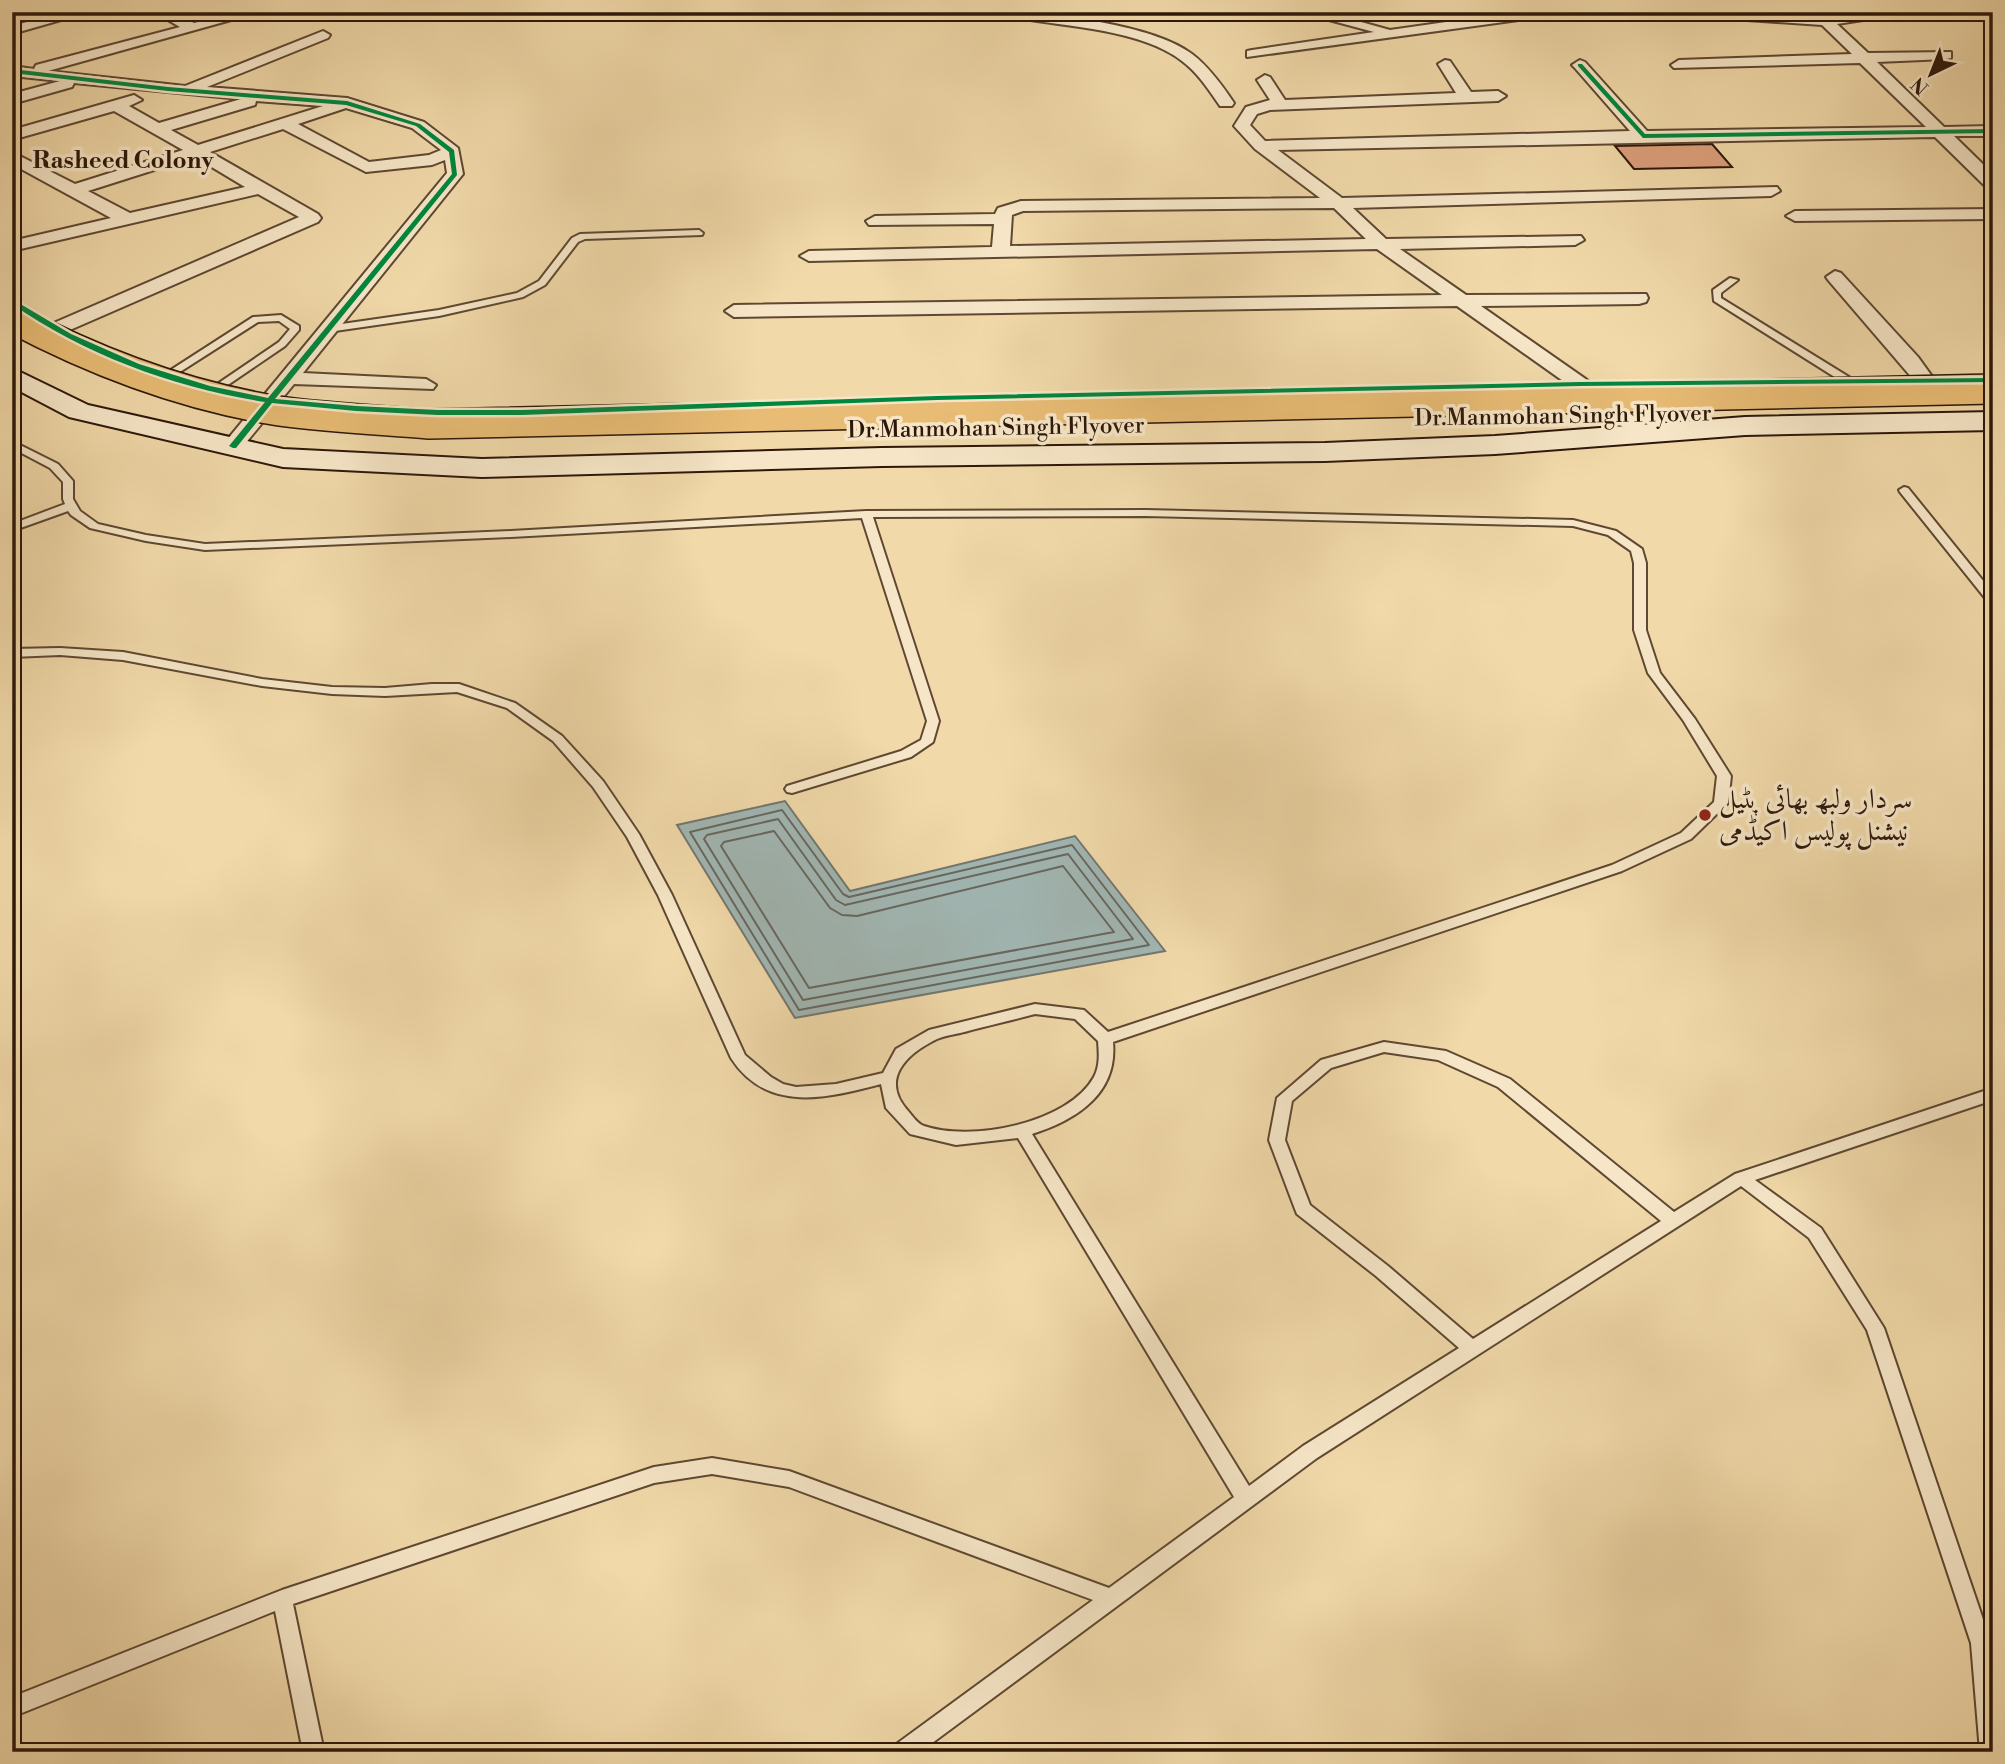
<svg xmlns="http://www.w3.org/2000/svg" width="2005" height="1764" viewBox="0 0 2005 1764" font-family="'Libre Bodoni',Amiri,serif">
  <style>
    .water { fill: #a1b7b4; stroke: #737770; stroke-width: 2 }
    .lines { fill: none; stroke-linecap: round; stroke-linejoin: round }
    .shore { stroke: #67675f; stroke-width: 2 }
    .building { fill: #dca07c; stroke: #2d170a; stroke-width: 2 }
    .lane-casing { stroke: #5e4832; stroke-width: 4 }
    .street-casing { stroke: #5e4832; stroke-width: 4 }
    .secondary-casing { stroke: #2d170a; stroke-width: 4 }
    .lane { fill: #f6e6c7; fill-rule: evenodd }
    .street { fill: #f6e6c7; fill-rule: evenodd }
    .secondary { fill: #f6e6c7; fill-rule: evenodd }
    .highway-bridge-casing { stroke: #2d170a; stroke-width: 32; stroke-linecap: butt }
    .highway-bridge { stroke: #e8bc74; stroke-width: 29 }
    .cycleway-casing { stroke: #f6e6c7; stroke-width: 5 }
    .cycleway { fill: #00873e; fill-rule: evenodd }
    .poi-dot { fill: #8f2418; stroke: #f6e6c7; stroke-width: 2.5 }
    .labels { text-anchor: middle; dominant-baseline: central; stroke-width: 7; stroke-linejoin: round; paint-order: stroke }
    .far-street-label { font-size: 23px; fill: #2d170a; stroke: #f6e6c7 }
    .far-neighbourhood-label { font-size: 24px; font-weight: bold; fill: #2d170a; stroke: #f6e6c7 }
    .poi-label { font-size: 28px; fill: #2d170a; stroke: #f6e6c7; text-anchor: start }
  </style>
  <rect width="100%" height="100%" fill="#f1d9a9"/>
  <filter id="stains"><feTurbulence type="fractalNoise" baseFrequency=".00286" numOctaves="4"/><feColorMatrix values="0 0 0 0 .2 0 0 0 0 .09 0 0 0 0 .02 0 0 0 .5 -.17"/></filter>
  <radialGradient id="worn" r=".72"><stop offset=".6" stop-color="#630" stop-opacity="0"/><stop offset="1" stop-color="#630" stop-opacity=".3"/></radialGradient>
  <path class="water" d="M785 801 850 891 1075 836 1165 951 795 1018 677 825Z"/>
  <g class="lines">
    <g class="shore">
      <path d="M782 810 843 894 849 897 1072 845 1149 945 799 1010 690 832Z"/>
      <path d="M778 819 836 900 845 905 1068 854 1133 939 803 1000 704 839 707 835Z"/>
      <path d="M774 831 830 908 842 915 857 916 1063 866 1114 932 809 988 721 846 724 842Z"/>
    </g>
  </g>
  <path class="building" d="M1712 144 1732 167 1634 169 1615 146Z"/>
  <g class="lines">
    <g class="lane-casing">
      <g id="lane">
        <path d="M699 230 703 233 702 235 585 239 578 242 545 285 523 297 439 316 328 332 323 329 328 326 439 310 517 293 539 281 572 238 580 234Z"/>
        <path d="M1730 278 1738 280 1721 293V298L1857 382V386H1849L1714 301 1713 290Z"/>
        <path d="M281 315 299 326V330L285 346 219 391 210 389 279 342 290 329 279 321 258 322 172 377 163 375 253 317Z"/>
        <path d="M12 441 58 464 73 481V499L80 511 98 524 146 535 205 544 511 531 866 511 1146 510 1573 520 1616 531 1642 549 1646 563V630L1660 673 1695 719 1731 776 1728 803 1691 839 1622 871 1113 1042C1118 1093 1077 1120 1032 1134L1249 1486 1303 1446 1459 1348 1376 1276 1297 1214 1295 1209 1269 1140 1277 1098 1321 1060 1384 1042 1446 1051 1510 1079 1674 1212 1735 1174 1993 1088V1100L1755 1180 1821 1228 1884 1328 1991 1643 1993 1752H1980L1971 1643 1867 1330 1809 1238 1741 1186 1317 1458 920 1752H892L895 1745 1093 1600 789 1487 712 1474 654 1483 293 1604 324 1752H303L275 1611 12 1717V1697L282 1590 654 1467 712 1458 789 1471 1109 1588 1234 1497 1018 1138 956 1145 910 1134 886 1108 881 1084C828 1098 767 1114 731 1058L658 895 627 837 593 787 553 741 507 708 457 692 385 696 332 694 262 686 123 660 60 655 12 657V649L60 648 123 652 262 679 332 687 385 688 432 684H459L515 703 562 736 603 781 639 834 672 895 745 1055 771 1077 783 1084 796 1087 836 1084 883 1073 896 1049 929 1030 1035 1004 1084 1010 1108 1032 1612 865 1681 833 1714 802 1717 776 1683 720 1648 673 1634 630V563L1631 551 1608 535 1573 526 1146 516 873 517 939 721 933 742 911 757 792 793 787 792 785 789 787 786 901 751 921 740 927 721 862 518 511 537 205 550 146 541 90 528 71 515 68 511 12 531V524L65 504 63 499V482L50 468 12 448ZM1035 1014 1075 1019 1098 1041C1099 1053 1100 1066 1094 1077 1068 1124 970 1142 924 1126 918 1124 913 1117 909 1112 879 1080 906 1054 937 1039 946 1035 958 1034 968 1031 990 1025 1013 1020 1035 1014ZM1384 1052 1438 1060 1498 1087 1661 1221 1473 1339 1388 1266 1310 1205 1285 1140 1292 1101 1331 1068Z"/>
        <path d="M1904 487 1908 488 1993 593V604L1989 603 1900 492 1899 490Z"/>
      </g>
    </g>
    <g class="street-casing">
      <g id="street">
        <path d="M64 12H89L12 34V26Z"/>
        <path d="M154 12H173L194 23 236 12H260L48 71 185 86 323 31 330 35 328 38 207 87 347 98 424 122 458 148 463 174 303 373 426 379 436 385 433 389 294 384 240 450H226L222 446 447 173 445 160 432 165 366 172 283 129 210 152 318 214 321 218 318 222 63 333H49L46 329 49 325 299 217 258 194 12 251V241L111 218 12 164V152L75 184 183 150 114 111 12 140V130L134 95 142 100 129 106 159 123 241 99 74 83 72 87 12 104V94L60 81 12 76V66L34 69 36 65 180 27ZM256 101 323 106 198 145 171 130 255 105ZM346 108 412 128 441 150 429 155 369 162 298 124ZM195 157 245 187 130 213 88 191Z"/>
        <path d="M997 12C1047 12 1152 24 1192 54 1209 67 1222 85 1234 103L1232 106H1220C1209 90 1198 73 1182 61 1140 28 1056 26 1004 16Z"/>
        <path d="M1299 12H1325L1390 30 1516 12H1555L1548 16 1247 57V51L1252 50 1374 32Z"/>
        <path d="M1680 12 1813 16 1810 12H1825L1830 16 1896 12 1889 16 1837 24 1868 53 1951 52V58L1946 59 1877 62 1944 127 1993 126V136H1954L1993 174V189L1987 188 1935 137 1278 150 1342 198 1777 187 1780 191 1771 196 1353 208 1386 239 1581 236 1584 240 1575 245 1400 249 1466 295 1646 294 1648 298 1646 302 1639 304 1481 306 1587 380 1651 430 1654 434 1651 438H1637L1573 388 1457 306 734 317 725 311 734 305 1442 295 1377 249 809 261 800 256 809 251 992 247 994 224 869 225 866 221 875 216 995 214 998 208 1021 201 1320 198 1255 149 1234 126 1246 107 1270 100 1257 80 1265 75 1270 77 1285 100 1456 93 1438 64 1445 60 1450 61 1471 92 1498 91 1506 96 1498 101 1270 110 1257 114 1250 125 1265 141 1630 131 1575 68 1572 65 1580 60 1585 62 1647 131 1926 127 1860 63 1674 68 1671 65 1679 60 1852 54 1822 25 1687 16ZM1334 208 1366 239 1010 246 1012 215 1023 211Z"/>
        <path d="M1993 209V219L1795 221 1786 216 1795 211Z"/>
        <path d="M1835 271 1841 273 1918 357 1936 382 1933 386H1919L1829 281 1826 277Z"/>
      </g>
    </g>
    <g class="secondary-casing">
      <path id="secondary" d="M12 368 88 405 283 449 482 459 882 448 1325 443 1495 436 1745 417 1993 412V430L1745 435 1495 454 1325 461 882 466 482 477 283 467 69 417 12 387Z"/>
    </g>
    <use href="#lane" class="lane"/>
    <use href="#street" class="street"/>
    <use href="#secondary" class="secondary"/>
    <g class="highway-bridge-casing">
      <path id="highway-bridge" d="M12 318C95 362 186 396 279 411 329 418 379 420 429 424L1993 389"/>
    </g>
    <use href="#highway-bridge" class="highway-bridge"/>
    <g class="cycleway-casing">
      <g id="cycleway">
        <path d="M1578 64H1582L1645 134 1993 129V133L1643 138 1578 66Z"/>
        <path d="M12 69 168 87 347 101 420 124 454 150 457 175 275 399 356 406 438 410H522L937 396 1580 382 1993 378V382L1580 386 937 400 522 415H438L356 411 272 403 236 448H233L229 446 265 402C176 388 87 356 12 304V299L71 334 139 364 210 386 268 398 452 174 449 152 416 126 346 105 168 91 12 73Z"/>
      </g>
    </g>
    <use href="#cycleway" class="cycleway"/>
  </g>
  <circle class="poi-dot" cx="1705" cy="815" r="7"/>
  <g class="labels">
    <g class="far-street-label">
      <text transform="translate(1563 416) rotate(-1)">Dr.Manmohan Singh Flyover</text>
      <text transform="translate(996 428) rotate(-1)">Dr.Manmohan Singh Flyover</text>
    </g>
    <g class="far-neighbourhood-label">
      <text x="123" y="161">Rasheed Colony</text>
    </g>
    <g class="poi-label">
      <text x="1719" y="799">سردار ولبھ بھائی پٹیل<tspan x="1719" dy="32">نیشنل پولیس اکیڈمی</tspan></text>
    </g>
  </g>
  <rect width="2005" height="1764" fill="none" stroke="#f1d9a9" stroke-width="42"/>
  <rect x="14" y="14" width="1977" height="1736" fill="none" stroke="#2d170a" stroke-width="3.5"/>
  <rect x="21" y="21" width="1963" height="1722" fill="none" stroke="#2d170a" stroke-width="2"/>
  <g transform="translate(1931 74) rotate(223)" stroke="#f6e6c7" stroke-width="5" paint-order="stroke">
  <path d="M0-5L12 26L0 18L-12 26Z" fill="#2d170a"/>
  <text y="-10" font-size="19" font-weight="bold" text-anchor="middle" fill="#2d170a">N</text>
  </g>
  <rect width="100%" height="100%" filter="url(#stains)"/>
  <rect width="100%" height="100%" fill="url(#worn)"/>
</svg>
